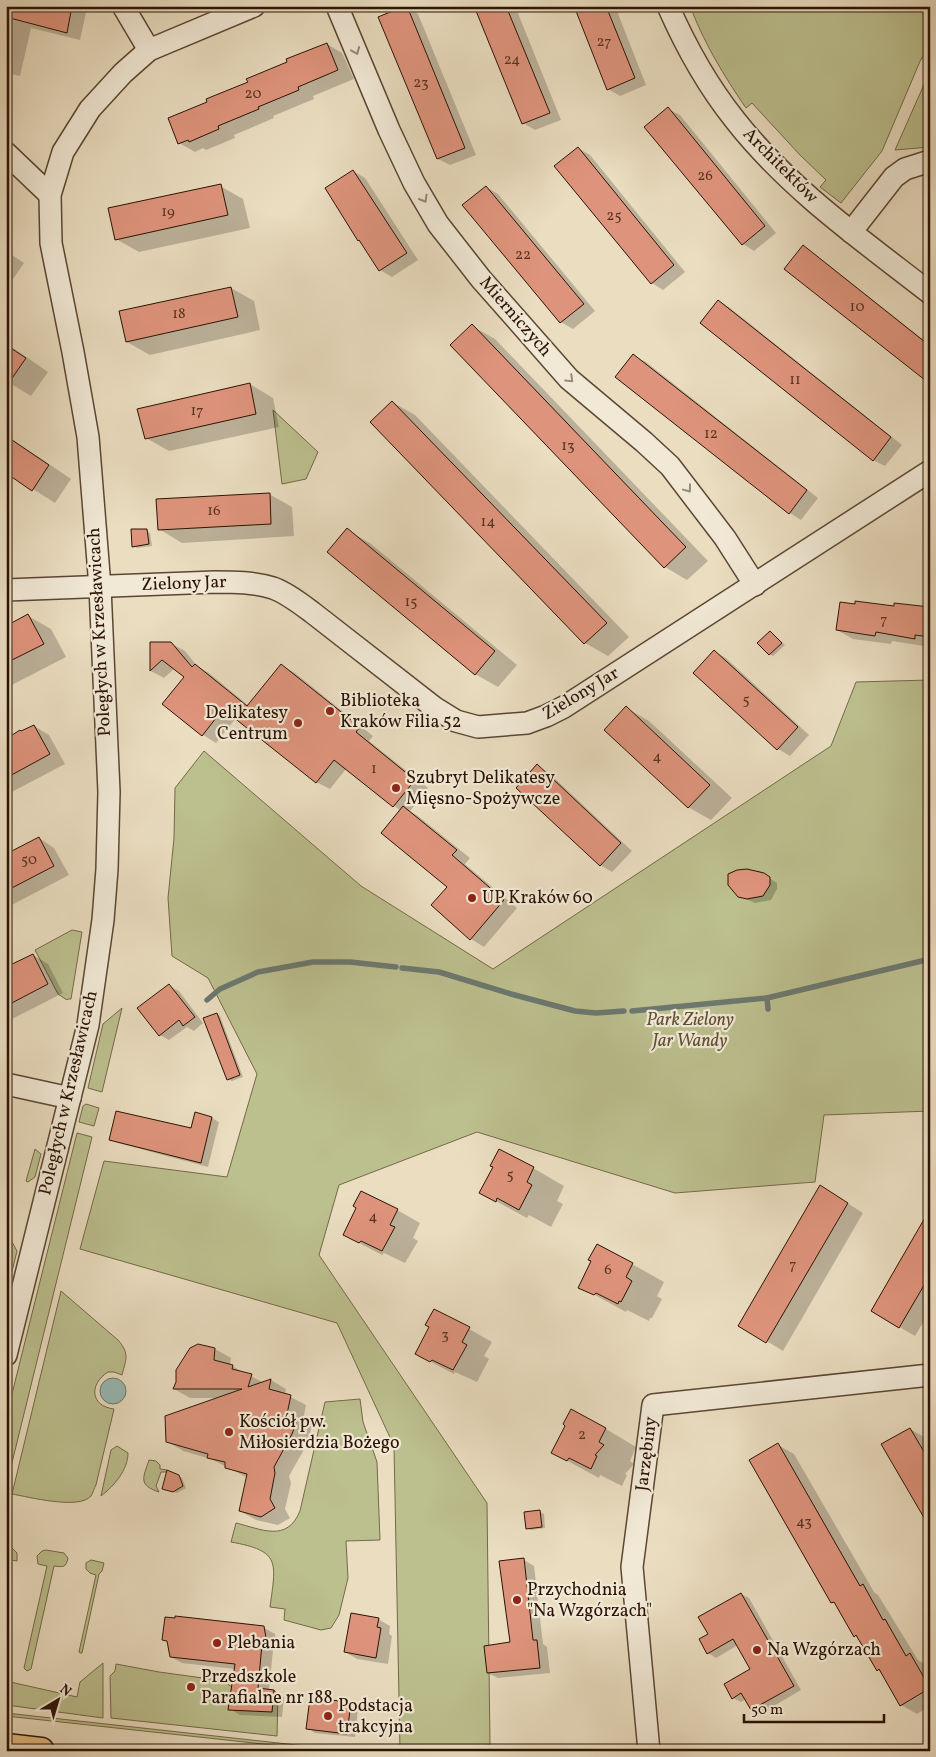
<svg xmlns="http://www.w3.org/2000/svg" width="936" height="1757" viewBox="0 0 936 1757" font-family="Vollkorn,serif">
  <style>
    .green { fill: #bcbf8e; stroke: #746949 }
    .water { fill: #98bbb6; stroke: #6c786f }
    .shadow { fill: #0003 }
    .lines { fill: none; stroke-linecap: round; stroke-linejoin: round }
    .stream { stroke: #6c786f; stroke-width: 5.5 }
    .building { fill: #de947c; stroke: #2b1304 }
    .minor-casing { stroke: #5b4633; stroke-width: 24 }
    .major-casing { stroke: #2b1304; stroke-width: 29 }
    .minor { stroke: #f1e9d6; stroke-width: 21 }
    .major { stroke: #e5be80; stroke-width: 26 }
    .oneway { stroke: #988978 }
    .poi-dot { fill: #8f2418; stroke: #f1e9d6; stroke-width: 2 }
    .labels { text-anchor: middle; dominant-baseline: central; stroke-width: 4.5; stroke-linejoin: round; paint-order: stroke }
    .number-label { font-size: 15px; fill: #583322 }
    .street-label { font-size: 18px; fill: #2b1304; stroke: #f1e9d6 }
    .poi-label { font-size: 18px; fill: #2b1304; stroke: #f1e9d6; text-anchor: start }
    .park-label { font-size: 18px; font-style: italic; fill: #5e4f34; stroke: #f1e9d6 }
  </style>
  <rect width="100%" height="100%" fill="#eaddc0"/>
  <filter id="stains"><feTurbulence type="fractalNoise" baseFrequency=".004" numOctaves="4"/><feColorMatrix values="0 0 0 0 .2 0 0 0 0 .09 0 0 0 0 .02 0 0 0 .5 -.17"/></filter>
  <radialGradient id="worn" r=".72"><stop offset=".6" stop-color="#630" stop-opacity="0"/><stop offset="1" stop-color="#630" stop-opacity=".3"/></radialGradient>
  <g class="green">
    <path d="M690 6H930V48L921 59 882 151 841 203 820 187 826 180 800 155 752 103 746 108C724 76 704 43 690 6Z"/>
    <path d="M930 71V147L895 150Z"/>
    <path d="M273 410 318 452 306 479 282 484Z"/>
    <path d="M930 680V1111L824 1115 815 1182 675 1193 477 1132 339 1185 319 1255 487 1503 490 1745 400 1750 394 1446 337 1323 80 1249 104 1161 227 1177 257 1074 208 978 172 956 168 898 174 838 175 788 204 751 361 886 493 969 831 746 856 682Z"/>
    <path d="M72 930 82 932 71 999H68L67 1000 58 994 35 950Z"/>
    <path d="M122 1008 102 1092 88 1088 103 1024Z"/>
    <path d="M86 1104 99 1108 94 1126 79 1122 83 1106Z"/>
    <path d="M77 1133 92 1137 6 1487V1418Z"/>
    <path d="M35 1149 41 1154 35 1177 28 1182 26 1181Z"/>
    <path d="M12 1242 17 1251 6 1296V1263Z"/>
    <path d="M61 1291 118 1340C130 1354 126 1359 122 1375L114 1372H108C89 1384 90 1406 114 1409L96 1485C94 1488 93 1493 91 1496 79 1510 29 1497 12 1494Z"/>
    <path d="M360 1399 363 1422 377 1462 380 1540 346 1541 348 1578 339 1615 331 1628 321 1630 284 1620 285 1609 270 1607C276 1562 281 1551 231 1542L236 1523C261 1529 287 1543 300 1511L325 1402Z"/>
    <path d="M117 1446 128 1453C128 1470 114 1486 101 1496L111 1450Z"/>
    <path d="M149 1460 156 1461 160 1465V1469L167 1470V1472H161L156 1486 159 1492C138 1485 143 1478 149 1460Z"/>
    <path d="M6 1545 11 1547 17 1553V1561L6 1559Z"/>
    <path d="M46 1550 64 1553 68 1558C66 1568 63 1567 54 1566L31 1669 27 1671 24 1668 47 1566 38 1564 37 1556 42 1551Z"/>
    <path d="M91 1560 104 1563 102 1571 99 1574 82 1653H80L79 1652 96 1575 90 1573 86 1569V1563Z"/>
    <path d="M103 1663V1718L6 1705V1681L77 1697 80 1682Z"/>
    <path d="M116 1664 159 1672 225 1681 229 1685 271 1712 274 1690 278 1695 277 1736 111 1718 110 1676 115 1671Z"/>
    <path d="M6 1713 351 1751H327L15 1717 6 1716Z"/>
  </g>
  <circle class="water" cx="113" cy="1391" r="13"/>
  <g class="shadow">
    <path d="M6 6H84L87 8 80 40 31 28 20 76 6 73Z"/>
    <path d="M475 6H515L561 120 535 130 523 123Z"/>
    <path d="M575 6H615L646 85 620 96 608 89Z"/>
    <path d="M406 7 418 14 476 155 450 165 438 159Z"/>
    <path d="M327 44 342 53 354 79 313 96 314 99 273 116 274 118 234 135 235 138 206 150 203 148 195 152 179 143 208 103Z"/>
    <path d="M668 109 680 115 776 233 754 251 743 244Z"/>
    <path d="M578 148 590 155 685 272 663 290 652 283Z"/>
    <path d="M353 171 365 178 418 260 392 277 380 270 362 242 359 240 327 188Z"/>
    <path d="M220 186 243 199 250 228 139 252 116 239Z"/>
    <path d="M486 187 498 194 595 311 573 329 561 322 464 206Z"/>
    <path d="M803 247 815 254 930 345V382Z"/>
    <path d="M6 251 24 263 7 288H6Z"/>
    <path d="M231 288 254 301 260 330 150 355 127 342Z"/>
    <path d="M719 301 730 308 902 445 885 466 873 460Z"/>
    <path d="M472 326 495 339 708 561 687 580 665 567Z"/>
    <path d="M6 343 48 372 31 396 6 381Z"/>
    <path d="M634 356 646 362 818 498 801 520 790 513Z"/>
    <path d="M250 384 273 398 279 427 169 451 146 438Z"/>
    <path d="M392 402 415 415 629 637 608 656 585 643Z"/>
    <path d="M6 435 71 479 55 503 6 472Z"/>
    <path d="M269 494 292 507 294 536 182 543 159 529Z"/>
    <path d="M6 518 8 519V569H6Z"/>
    <path d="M347 530 370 543 517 665 498 687 475 674Z"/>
    <path d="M147 531 150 533 152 546 137 548 134 546Z"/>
    <path d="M895 607 930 609V647L892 641 891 644 853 639 837 630Z"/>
    <path d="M28 616 51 629 66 657 6 688V627Z"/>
    <path d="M771 632 785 645 773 656 770 654Z"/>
    <path d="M151 643H170L185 651 198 667 209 673 249 706 281 665 295 673 373 736 369 741 428 788 410 811 418 816 470 858 465 864 517 908 484 947 471 939 448 886 401 811 346 769 330 789 316 782 236 718 216 743 203 735 186 677 175 668 164 678 151 671Z"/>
    <path d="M714 651 726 658 809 735 790 756 778 749 695 673Z"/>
    <path d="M626 708 649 721 732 798 711 820 688 807Z"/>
    <path d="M34 726 49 735 65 764 6 795V741Z"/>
    <path d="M537 766 549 773 632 851 612 872 600 865Z"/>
    <path d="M39 838 54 848 69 875 6 908V856Z"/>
    <path d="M769 878 777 883V889L771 900 755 903 739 896Z"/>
    <path d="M33 955 48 964 63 993 6 1022V969Z"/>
    <path d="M169 986 179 991 203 1023 194 1031 187 1027 169 1040 160 1035Z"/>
    <path d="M217 1014 220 1016 243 1077 232 1081 228 1079Z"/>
    <path d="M212 1118 219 1122 208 1167 118 1143 110 1139 192 1129Z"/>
    <path d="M533 1168 564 1186 557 1201 563 1204 551 1227 529 1215 527 1218 481 1193Z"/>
    <path d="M836 1196 863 1213 783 1351 740 1325Z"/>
    <path d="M397 1210 420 1223 413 1238 418 1241 405 1263 384 1253 382 1255 344 1235Z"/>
    <path d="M930 1211V1311L915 1336 872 1311Z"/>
    <path d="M598 1245 664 1282 657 1296 662 1299 652 1318H650L649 1321 627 1310 626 1312 580 1287 593 1261Z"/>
    <path d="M469 1329 492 1342 484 1356 489 1359 477 1382 455 1372 454 1374 416 1354Z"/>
    <path d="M215 1349 231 1358 230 1365 264 1383 271 1380 286 1389 285 1394 306 1405 303 1421 311 1426 310 1439 289 1476 291 1483 285 1509 290 1518 278 1525 256 1520 240 1511 248 1478 211 1459 183 1451 167 1441 221 1398H190L174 1389Z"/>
    <path d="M606 1429 636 1447 630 1461 634 1464 625 1474 627 1475 622 1486 600 1475 599 1478 553 1453Z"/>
    <path d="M910 1429 926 1438 930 1445V1526Z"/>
    <path d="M778 1445 794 1454 874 1592 878 1595 918 1660 925 1664 930 1671V1706L917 1714 901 1705 882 1673 878 1670 860 1639 855 1636 837 1605 832 1602Z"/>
    <path d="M178 1476 182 1478 186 1488 177 1493 164 1489Z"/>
    <path d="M540 1512 544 1514 545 1528 531 1530 527 1528Z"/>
    <path d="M524 1560 534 1566 543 1644 547 1647 550 1673 498 1678 488 1673 511 1644Z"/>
    <path d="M741 1594 749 1598 801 1690 760 1714 752 1710 746 1699 741 1702 733 1698 752 1669 738 1645 716 1658 708 1653 710 1635Z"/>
    <path d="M378 1619 390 1626 389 1634 392 1636 388 1664 357 1659 345 1652Z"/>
    <path d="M264 1628 275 1634 278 1650H273L269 1690 274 1691 284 1697 282 1717 240 1715 230 1709 235 1669 182 1663 171 1657 169 1642 164 1639Z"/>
    <path d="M350 1703 358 1708 355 1737 315 1733 308 1728Z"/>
  </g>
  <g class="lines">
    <g class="stream">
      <path d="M402 968 439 972 511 994 575 1011 596 1013 624 1011"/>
      <path d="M767 998 768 1009"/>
      <path d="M207 1000 220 989 258 972 313 962H350L396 967"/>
      <path d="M674 1007 675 1016"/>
      <path d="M632 1011 767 998 930 959"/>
    </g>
  </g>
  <g class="building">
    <path d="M6 6H72L67 33 6 17Z"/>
    <path d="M405 6H407L465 148 437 159 378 17Z"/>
    <path d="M474 6H506L550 113 522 124Z"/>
    <path d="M574 6H606L635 78 607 90Z"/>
    <path d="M327 43 338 70 298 87 299 90 258 107 259 109 218 126 219 129 189 142 188 140 178 144 168 118 207 102 206 99 248 82 246 79 287 62 286 59Z"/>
    <path d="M668 107 765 226 742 245 644 127Z"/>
    <path d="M578 147 674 265 651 284 554 166Z"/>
    <path d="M353 170 407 253 379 271 359 240 358 241 325 188Z"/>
    <path d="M221 184 228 215 115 240 108 208Z"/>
    <path d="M486 186 584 304 560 323 462 205Z"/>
    <path d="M803 245 930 346V384L784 269Z"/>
    <path d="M231 287 238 317 126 342 119 311Z"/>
    <path d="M718 300 891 437 873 461 700 323Z"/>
    <path d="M472 324 686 547 664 568 450 345Z"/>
    <path d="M6 345 26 358 6 387Z"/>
    <path d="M633 354 807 490 789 514 615 377Z"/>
    <path d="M250 383 256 414 145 439 137 409Z"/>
    <path d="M392 401 607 623 584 644 370 422Z"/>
    <path d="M6 436 49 465 32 491 6 473Z"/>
    <path d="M270 493 271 524 158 530 156 499Z"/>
    <path d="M347 528 495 651 475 675 327 552Z"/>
    <path d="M131 529H147L149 544 132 547Z"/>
    <path d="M855 601 894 606V603L930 607V637L915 635V639L876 632 875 636 836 630 840 602 855 604Z"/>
    <path d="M28 614 44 644 6 663V626Z"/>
    <path d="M770 631 782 643 769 655 757 643Z"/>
    <path d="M150 642H171L192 667 195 664 247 706 281 664 360 727 356 732 415 780 393 807 334 760 316 783 223 709 202 736 162 704 184 677 162 660 150 671Z"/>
    <path d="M714 650 798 727 777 750 693 673Z"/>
    <path d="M626 706 710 785 688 808 604 730Z"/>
    <path d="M34 725 50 754 6 778V739L20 730 21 731Z"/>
    <path d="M537 764 621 843 600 866 516 788Z"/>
    <path d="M403 806 457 850 452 855 504 900 470 940 431 905 447 887 381 833Z"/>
    <path d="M39 837 54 866 6 891V854Z"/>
    <path d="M747 869 764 873 770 877V885L763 896 747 899 738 897 728 885V874L737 870Z"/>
    <path d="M33 954 48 984 6 1006V967Z"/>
    <path d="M169 984 195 1017 183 1026 179 1020 159 1036 137 1008Z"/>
    <path d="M217 1013 240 1075 227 1080 203 1018Z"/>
    <path d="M116 1111 191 1128 195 1112 212 1117 201 1163 109 1140Z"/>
    <path d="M499 1149 534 1167 527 1182 532 1185 519 1210 497 1198 496 1202 479 1193 493 1167 490 1166Z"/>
    <path d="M820 1185 848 1203 766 1343 738 1326Z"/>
    <path d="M361 1191 398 1209 390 1225 395 1227 382 1251 361 1241 359 1243 343 1235 356 1208 353 1206Z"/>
    <path d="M930 1209V1275L899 1328 871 1311Z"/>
    <path d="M597 1244 633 1263 626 1277 632 1281 621 1302 619 1301 618 1304 596 1293 594 1295 578 1288 591 1261 588 1260Z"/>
    <path d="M434 1309 470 1327 462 1342 467 1345 453 1370 432 1360 430 1362 415 1354 429 1327 425 1325Z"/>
    <path d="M198 1344 215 1348 214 1360 233 1365 232 1369 252 1374 248 1387 271 1379 269 1389 291 1395 287 1414 296 1416V1423L292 1434 274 1467 275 1473 270 1499 275 1508 261 1517 239 1511 247 1474 225 1468V1462L207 1458 208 1454 166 1442 165 1416 242 1389H173L176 1382V1370L190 1348Z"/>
    <path d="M571 1409 606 1428 599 1442 604 1445 595 1455 597 1456 591 1469 569 1458 567 1461 551 1453 565 1426 563 1424Z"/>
    <path d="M910 1428 930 1462V1528L881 1444Z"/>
    <path d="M778 1443 860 1586 863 1584 883 1620 885 1619 906 1656 910 1653 930 1688 900 1706 879 1669 877 1671 856 1635 854 1637 834 1602 831 1603 749 1460Z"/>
    <path d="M167 1470 179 1475 183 1486 173 1492 162 1489Z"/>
    <path d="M540 1510 542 1527 526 1529 524 1512Z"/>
    <path d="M524 1558 533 1640H537L540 1668 487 1673 484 1646 510 1642 499 1561Z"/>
    <path d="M741 1593 794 1686 751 1710 741 1693 732 1699 724 1684 750 1669 733 1639 707 1654 699 1639 708 1634 698 1617Z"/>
    <path d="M351 1613 379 1618 377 1627 381 1628 376 1658 344 1652Z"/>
    <path d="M175 1616 264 1626 267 1644H262L258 1688 274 1690 272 1712 228 1710 235 1664 170 1657 167 1641 162 1640 165 1617 175 1618Z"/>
    <path d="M310 1698 351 1702 347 1734 306 1729Z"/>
  </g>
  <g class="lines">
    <g class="minor-casing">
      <g id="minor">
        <path d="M123 6 149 50"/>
        <path d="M337 6 389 130 414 183 438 224 481 279 569 379 644 442 670 466 725 538 755 585"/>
        <path d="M668 6C686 47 707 85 735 120 789 189 862 240 930 293"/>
        <path d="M6 153 50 195"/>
        <path d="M851 232 894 177 905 169 930 161"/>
        <path d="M6 590 215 582C234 582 254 582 273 588 287 593 301 604 313 613L435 708 456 721 478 727 527 723 546 716 564 707 930 471"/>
        <path d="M6 1084 70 1098"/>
        <path d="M6 1355 88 1025 103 920 107 869 109 792 100 587 88 437 73 352 51 243 50 195 63 152 90 109 123 73 149 50 254 6"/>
        <path d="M649 1751 632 1567 653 1405 930 1375"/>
      </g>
    </g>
    <g class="major-casing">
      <path id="major" d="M6 1747 41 1751"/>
    </g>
    <use href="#minor" class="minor"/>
    <use href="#major" class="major"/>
  </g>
  <defs><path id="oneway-chevron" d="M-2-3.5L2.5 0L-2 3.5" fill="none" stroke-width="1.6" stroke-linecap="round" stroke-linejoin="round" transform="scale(1.25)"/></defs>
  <g class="oneway">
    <use href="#oneway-chevron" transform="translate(356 51) rotate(68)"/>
    <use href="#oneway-chevron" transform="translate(424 199) rotate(60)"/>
    <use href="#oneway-chevron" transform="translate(570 379) rotate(44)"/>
    <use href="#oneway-chevron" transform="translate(688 489) rotate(53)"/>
  </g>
  <g class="poi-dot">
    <circle cx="330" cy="711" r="5"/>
    <circle cx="298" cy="723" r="5"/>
    <circle cx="396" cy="788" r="5"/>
    <circle cx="472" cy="898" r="5"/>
    <circle cx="229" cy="1432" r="5"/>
    <circle cx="517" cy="1600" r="5"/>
    <circle cx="217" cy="1643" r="5"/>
    <circle cx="757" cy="1650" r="5"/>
    <circle cx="191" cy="1687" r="5"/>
    <circle cx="328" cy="1716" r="5"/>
  </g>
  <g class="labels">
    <g class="number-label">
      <text x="604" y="42">27</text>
      <text x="512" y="60">24</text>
      <text x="421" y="83">23</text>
      <text x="253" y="94">20</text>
      <text x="705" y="176">26</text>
      <text x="168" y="212">19</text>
      <text x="614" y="216">25</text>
      <text x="523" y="255">22</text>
      <text x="857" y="307">10</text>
      <text x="179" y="314">18</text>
      <text x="795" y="380">11</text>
      <text x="197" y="411">17</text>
      <text x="711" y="434">12</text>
      <text x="568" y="446">13</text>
      <text x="214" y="511">16</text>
      <text x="488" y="522">14</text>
      <text x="411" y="602">15</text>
      <text x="884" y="620">7</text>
      <text x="746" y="700">5</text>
      <text x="657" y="757">4</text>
      <text x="374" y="769">1</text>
      <text x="29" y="860">50</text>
      <text x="510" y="1175">5</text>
      <text x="373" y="1217">4</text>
      <text x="793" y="1265">7</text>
      <text x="608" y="1270">6</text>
      <text x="445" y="1335">3</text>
      <text x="582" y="1435">2</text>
      <text x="804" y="1522">43</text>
    </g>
    <g class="street-label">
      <text transform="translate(780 166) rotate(45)">Architektów</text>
      <text transform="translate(515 317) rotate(49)">Mierniczych</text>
      <text transform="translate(184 584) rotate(-2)">Zielony Jar</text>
      <text transform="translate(100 632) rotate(-93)">Poległych w Krzesławicach</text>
      <text transform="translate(581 694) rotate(-31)">Zielony Jar</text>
      <text transform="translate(69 1093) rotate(-77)">Poległych w Krzesławicach</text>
      <text transform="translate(647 1454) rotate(-83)">Jarzębiny</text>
    </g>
    <g class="poi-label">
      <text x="340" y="701">Biblioteka<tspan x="340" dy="21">Kraków Filia 52</tspan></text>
      <text x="288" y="713" text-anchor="end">Delikatesy<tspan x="288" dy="21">Centrum</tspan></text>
      <text x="406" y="778">Szubryt Delikatesy<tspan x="406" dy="21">Mięsno-Spożywcze</tspan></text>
      <text x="482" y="898">UP Kraków 60</text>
      <text x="239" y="1422">Kościół pw.<tspan x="239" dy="21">Miłosierdzia Bożego</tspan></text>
      <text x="527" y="1590">Przychodnia<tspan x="527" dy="21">"Na Wzgórzach"</tspan></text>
      <text x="227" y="1643">Plebania</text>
      <text x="767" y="1650">Na Wzgórzach</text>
      <text x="201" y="1677">Przedszkole<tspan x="201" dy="21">Parafialne nr 188</tspan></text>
      <text x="338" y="1706">Podstacja<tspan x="338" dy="21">trakcyjna</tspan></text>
    </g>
    <g class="park-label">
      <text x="690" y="1020">Park Zielony<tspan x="690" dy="21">Jar Wandy</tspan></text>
    </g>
  </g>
  <rect width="936" height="1757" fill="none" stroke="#eaddc0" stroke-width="25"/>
  <rect x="8" y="8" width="921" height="1742" fill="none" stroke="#2b1304" stroke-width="2.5"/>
  <rect x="12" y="12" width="911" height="1732" fill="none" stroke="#2b1304"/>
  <g transform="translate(58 1700) rotate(38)" stroke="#f1e9d6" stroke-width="4" paint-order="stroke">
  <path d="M0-4L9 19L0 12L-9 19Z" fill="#2b1304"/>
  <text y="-8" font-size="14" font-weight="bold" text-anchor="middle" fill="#2b1304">N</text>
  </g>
  <path d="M744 1714v8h140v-8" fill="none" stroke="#2b1304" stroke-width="2.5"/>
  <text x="751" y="1714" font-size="15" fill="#2b1304" stroke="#f1e9d6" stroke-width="4" paint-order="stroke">50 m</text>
  <rect width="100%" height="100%" filter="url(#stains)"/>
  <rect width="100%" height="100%" fill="url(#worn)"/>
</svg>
